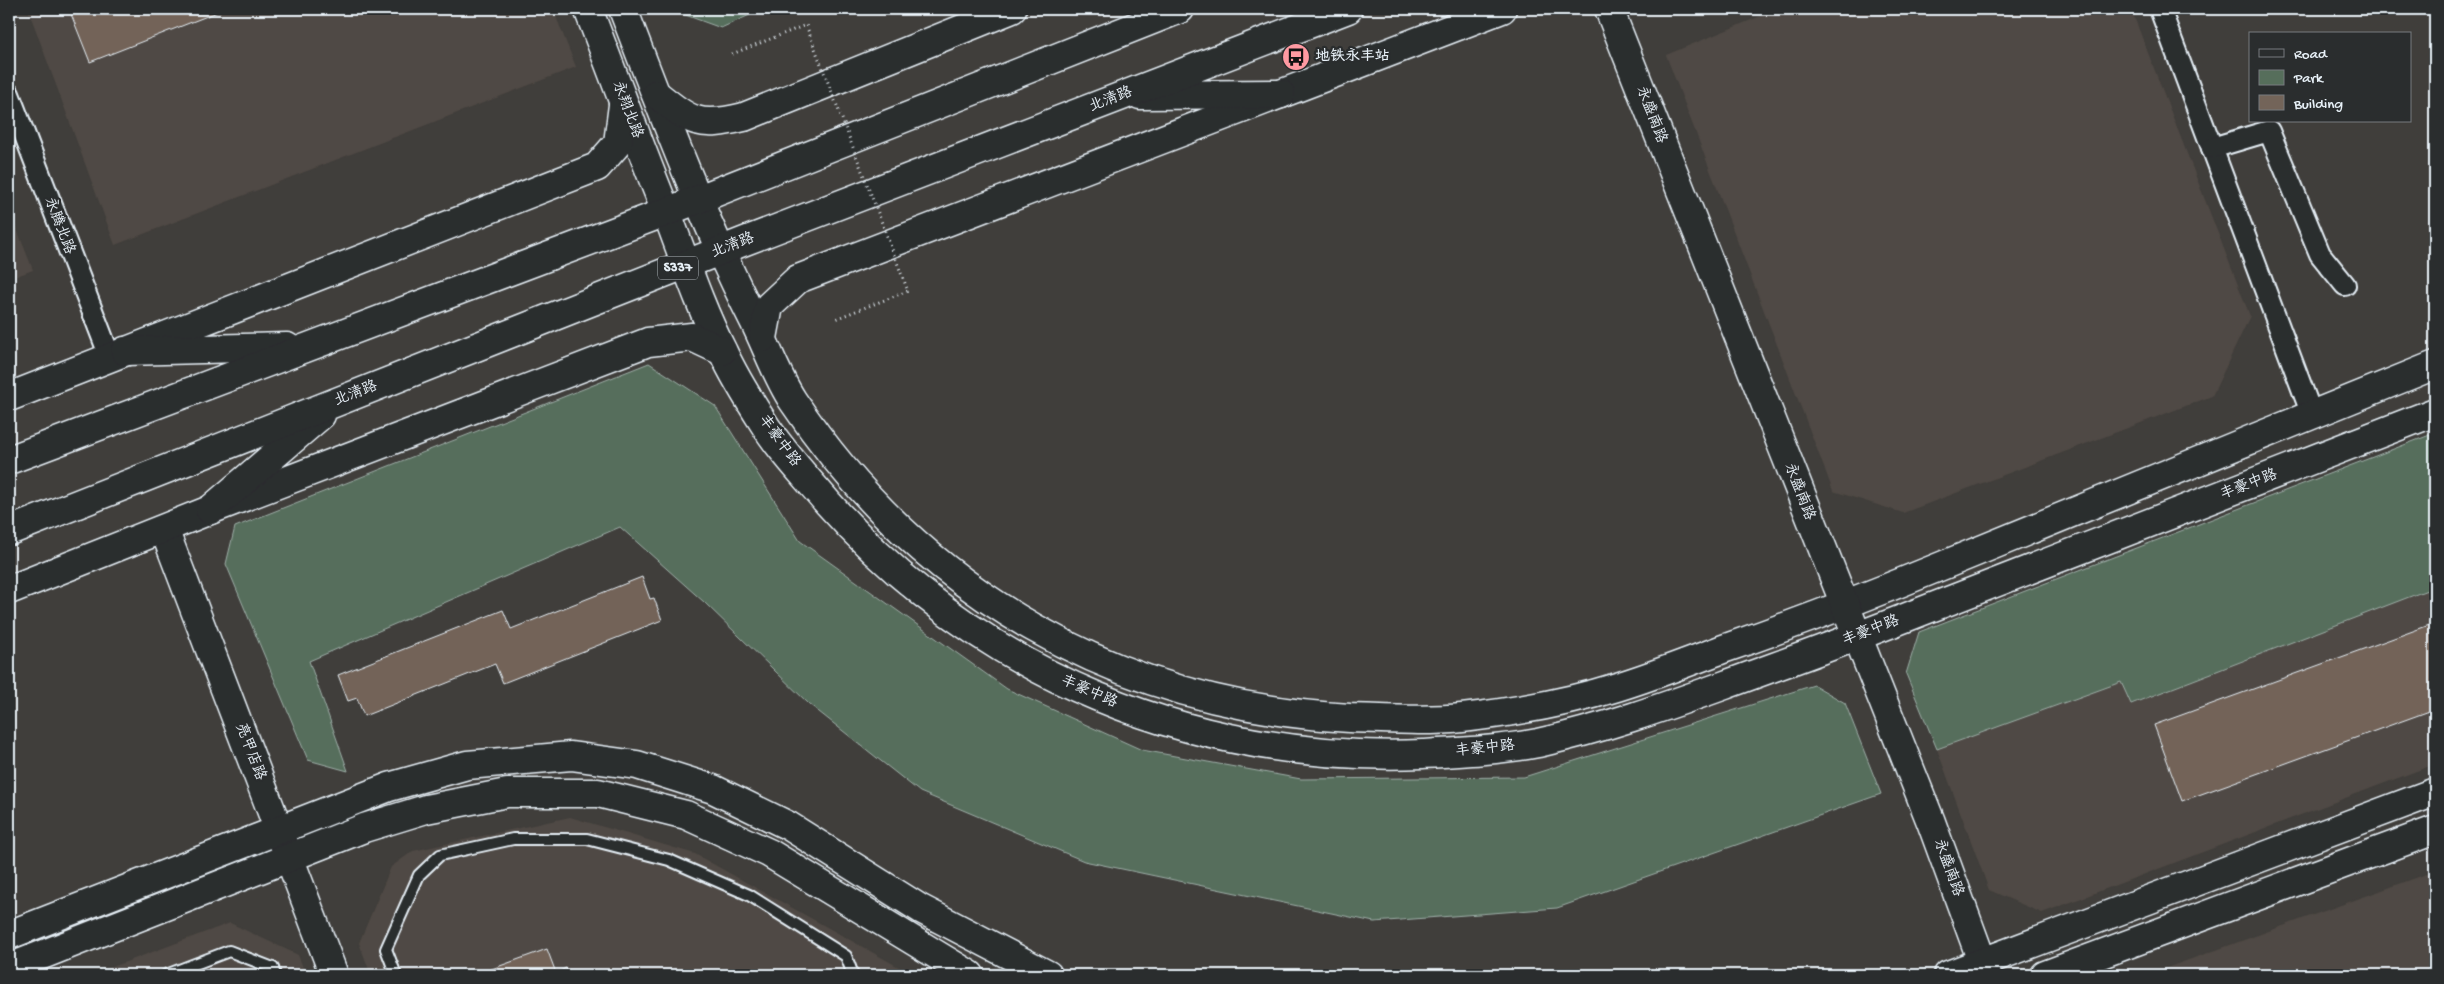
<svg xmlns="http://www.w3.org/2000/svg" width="2444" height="984" viewBox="0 0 2444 984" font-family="'Gochi Hand','LXGW WenKai TC',sans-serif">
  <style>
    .built { fill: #4f4944 }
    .green { fill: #566e5b; stroke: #9fb0aa }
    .building { fill: #736459; stroke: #e8f1f8 }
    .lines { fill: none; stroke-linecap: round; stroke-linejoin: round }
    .lane-casing { stroke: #e8f1f8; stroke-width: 14 }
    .street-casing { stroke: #e8f1f8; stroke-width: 24 }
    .secondary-casing { stroke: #e8f1f8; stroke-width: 31 }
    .primary-casing { stroke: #e8f1f8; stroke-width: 31 }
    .lane { stroke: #2a2d2e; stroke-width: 10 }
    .street { stroke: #2a2d2e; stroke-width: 20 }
    .secondary { stroke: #2a2d2e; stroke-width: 28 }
    .primary { stroke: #2a2d2e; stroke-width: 28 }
    .path-bridge { stroke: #e8f1f8; stroke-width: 3; stroke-dasharray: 1 4; stroke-linecap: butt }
    .labels { text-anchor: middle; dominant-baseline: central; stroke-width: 4.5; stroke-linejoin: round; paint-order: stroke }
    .shield { fill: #2a2d2e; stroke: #afb6bb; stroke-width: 1 }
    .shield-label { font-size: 14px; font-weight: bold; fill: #e8f1f8 }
    .poi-label { font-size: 15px; font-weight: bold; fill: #e8f1f8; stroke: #2a2d2e; text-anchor: start }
    .street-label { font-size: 15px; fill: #e8f1f8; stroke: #2a2d2e }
  </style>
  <rect width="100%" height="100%" fill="#403e3b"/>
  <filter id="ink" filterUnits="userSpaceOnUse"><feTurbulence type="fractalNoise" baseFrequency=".02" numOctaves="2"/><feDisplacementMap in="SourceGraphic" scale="10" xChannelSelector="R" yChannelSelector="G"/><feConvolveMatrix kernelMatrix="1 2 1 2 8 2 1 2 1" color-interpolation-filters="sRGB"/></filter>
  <g filter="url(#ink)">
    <g class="built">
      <path d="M28 9H553L576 67 115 245Z"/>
      <path d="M1778 9H2131L2250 316 2212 396 1903 513 1833 491 1666 55Z"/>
      <path d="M9 209 33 270 9 279Z"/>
      <path d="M2435 587V764L2042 913 1989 890 1937 749 2121 682 2131 704Z"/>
      <path d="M570 817 695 854 913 975H371L359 943 391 867 413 851Z"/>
      <path d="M2435 871V975H2160L2158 971Z"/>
      <path d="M230 923 298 955 306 975H91Z"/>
    </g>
    <g class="green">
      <path d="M669 9H763L721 28Z"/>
      <path d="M649 363 715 406 800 541 1007 689 1142 750 1301 779 1524 777 1814 685 1845 703 1881 794 1557 908 1374 922 1084 861 920 792 809 704 704 602 620 527 309 661 348 771 308 760 226 564 235 527Z"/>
      <path d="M2435 433V587L2131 704 2121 682 1937 749 1906 674 1919 632Z"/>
    </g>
    <g class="building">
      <path d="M69 9H225L90 62Z"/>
      <path d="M642 577 650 599 654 598 662 620 503 683 495 664 364 716 357 698 348 701 338 675 503 610 511 629Z"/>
      <path d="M2435 623V709L2182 801 2154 725Z"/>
      <path d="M547 949 556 973 566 968 569 975H475Z"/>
    </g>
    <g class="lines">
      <g class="lane-casing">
        <g id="lane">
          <path d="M166 975 229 951 273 968 275 975"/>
          <path d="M396 975 386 949 419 875 440 855 513 839H587L669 860 749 895 846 956 853 975"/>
        </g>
      </g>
      <g class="street-casing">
        <g id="street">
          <path d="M2160 9 2312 415"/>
          <path d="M9 94 110 357"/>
          <path d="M2212 148 2269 131 2320 254 2345 285"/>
        </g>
      </g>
      <g class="secondary-casing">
        <g id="secondary">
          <path d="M588 9C616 81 642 153 671 224 687 267 702 311 723 352 734 376 749 400 763 422 781 451 806 477 828 503 981 675 1194 763 1423 754 1461 752 1501 750 1538 743 1602 729 1664 707 1725 685 1790 661 1855 638 1920 612 2091 546 2263 479 2435 412"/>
          <path d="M623 9C663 114 703 220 754 321 767 347 777 377 793 401 922 594 1119 706 1350 718 1387 719 1426 722 1462 718 1514 712 1567 703 1617 687 1653 676 1688 662 1723 649 1798 623 1871 595 1944 565 2108 498 2271 431 2435 365"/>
          <path d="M1609 9 1931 822 1987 975"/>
          <path d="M656 94C691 122 699 128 744 117L1012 9"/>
          <path d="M763 338 769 306 798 279 1502 9"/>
          <path d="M9 397 597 167 618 143 623 105"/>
          <path d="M164 529 334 975"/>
          <path d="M9 590 210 510 648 342 692 337 722 351"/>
          <path d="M9 935 389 787 467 765 571 756 637 765 713 789 789 826 921 909 1048 975"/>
          <path d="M9 968 364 828 426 809 507 793H598L686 815 769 853 970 975"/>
          <path d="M1948 975 2435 792"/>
          <path d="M2045 975 2435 830"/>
        </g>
      </g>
      <g class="primary-casing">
        <g id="primary">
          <path d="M1140 95 1281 94"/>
          <path d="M125 351 287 347"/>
          <path d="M9 460 666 212 1180 9"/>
          <path d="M210 510 321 415"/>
          <path d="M9 531 745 241 1348 9"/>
        </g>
      </g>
      <use href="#lane" class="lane"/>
      <use href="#street" class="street"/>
      <use href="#secondary" class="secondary"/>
      <use href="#primary" class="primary"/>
      <path class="path-bridge" d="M732 54 806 25 908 291 835 319"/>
    </g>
  </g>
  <defs>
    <g id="bus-disc" transform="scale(1.4375)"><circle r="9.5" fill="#ff9aa2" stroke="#2a2d2e"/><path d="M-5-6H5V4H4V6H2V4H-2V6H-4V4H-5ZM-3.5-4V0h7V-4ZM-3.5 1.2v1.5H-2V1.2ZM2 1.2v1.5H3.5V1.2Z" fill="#111"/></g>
  </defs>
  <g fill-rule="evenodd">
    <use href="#bus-disc" x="1296" y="57"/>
  </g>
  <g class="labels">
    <rect class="shield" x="658" y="256.5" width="40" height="23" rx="4"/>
    <g class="shield-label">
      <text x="678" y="268">S337</text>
    </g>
    <g class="poi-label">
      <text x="1315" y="57">地铁永丰站</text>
    </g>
    <g class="street-label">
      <text transform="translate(1111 100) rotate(-21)">北清路</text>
      <text transform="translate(627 110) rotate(69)">永翔北路</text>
      <text transform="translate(1651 115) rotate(69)">永盛南路</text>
      <text transform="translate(59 226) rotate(69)">永腾北路</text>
      <text transform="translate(733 246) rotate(-21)">北清路</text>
      <text transform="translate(356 394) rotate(-21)">北清路</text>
      <text transform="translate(779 441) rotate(54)">丰豪中路</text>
      <text transform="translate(2249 485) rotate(-21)">丰豪中路</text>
      <text transform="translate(1799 492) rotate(69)">永盛南路</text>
      <text transform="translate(1871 631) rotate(-21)">丰豪中路</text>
      <text transform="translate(1089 692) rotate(24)">丰豪中路</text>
      <text transform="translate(1485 749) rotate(-6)">丰豪中路</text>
      <text transform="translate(250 752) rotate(69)">亮甲店路</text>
      <text transform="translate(1948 868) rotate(70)">永盛南路</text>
    </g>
  </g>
  <rect width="2444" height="984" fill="none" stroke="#2a2d2e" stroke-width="30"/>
  <rect x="15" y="15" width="2414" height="954" fill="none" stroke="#e8f1f8" stroke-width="2" filter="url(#ink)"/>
  <rect x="2249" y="32" width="162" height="90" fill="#2a2d2e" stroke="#767b7f"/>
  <rect x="2259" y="49" width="25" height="8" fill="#2a2d2e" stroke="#767b7f"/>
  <text x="2294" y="58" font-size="15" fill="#e8f1f8">Road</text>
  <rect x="2259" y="70" width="25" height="15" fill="#566e5b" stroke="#767b7f"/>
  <text x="2294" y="82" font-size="15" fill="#e8f1f8">Park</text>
  <rect x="2259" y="95" width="25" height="15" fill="#736459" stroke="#767b7f"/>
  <text x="2294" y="108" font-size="15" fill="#e8f1f8">Building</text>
</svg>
